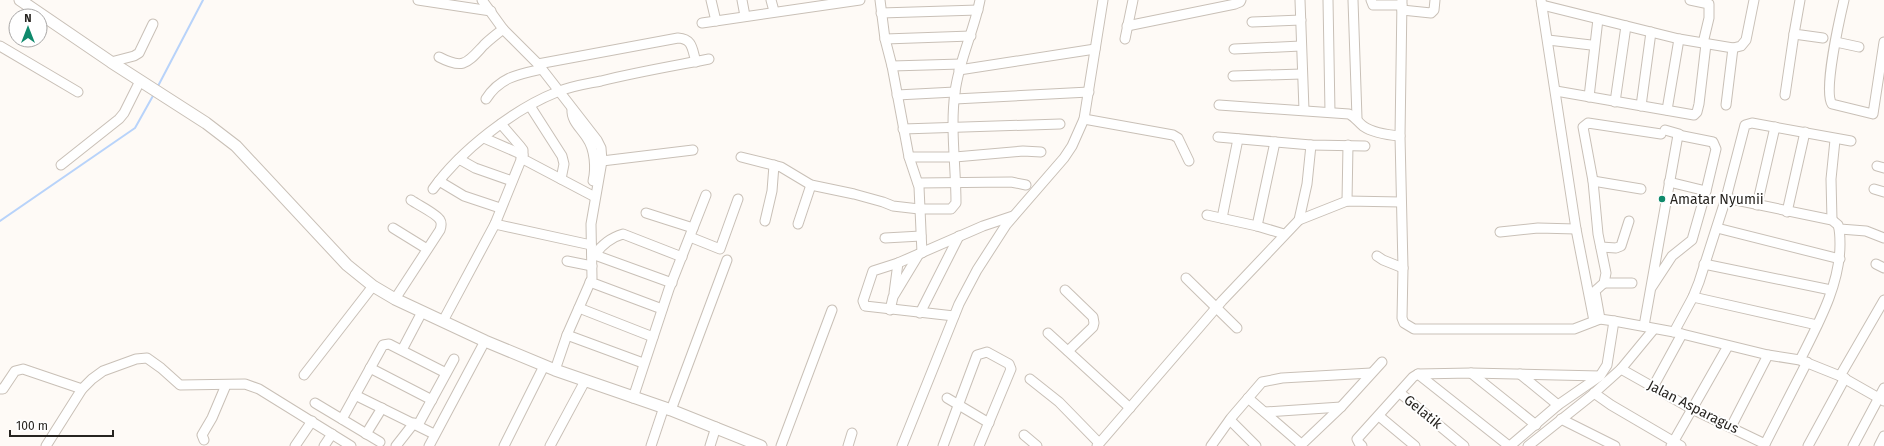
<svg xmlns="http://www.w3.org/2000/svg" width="1884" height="446" viewBox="0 0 1884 446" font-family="'Fira Sans',sans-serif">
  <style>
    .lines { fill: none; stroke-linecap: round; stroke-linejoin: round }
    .stream { stroke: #b8d3fa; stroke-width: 2 }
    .minor-casing { stroke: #c9c0b7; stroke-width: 11 }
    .major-casing { stroke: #c9c0b7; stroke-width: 13 }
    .minor { stroke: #fff; stroke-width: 9 }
    .major { stroke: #fff; stroke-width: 11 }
    .poi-dot { fill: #0f8a6c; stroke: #fff; stroke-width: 1.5 }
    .labels { text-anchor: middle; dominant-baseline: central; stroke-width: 4; stroke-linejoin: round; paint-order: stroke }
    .poi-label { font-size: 14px; fill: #272420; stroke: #fff; text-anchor: start }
    .street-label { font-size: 14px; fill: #272420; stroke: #fff }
  </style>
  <rect width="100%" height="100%" fill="#fefaf6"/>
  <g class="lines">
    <g class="stream">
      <path d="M157 88 203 0"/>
      <path d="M0 221 135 128 154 94"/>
    </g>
    <g class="minor-casing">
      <g id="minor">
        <path d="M418 0 491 11"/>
        <path d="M482 0 503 29 538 64 597 140 601 148 602 161 591 224 592 278 567 335 555 370"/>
        <path d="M711 0 716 21"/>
        <path d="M742 0 745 16"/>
        <path d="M771 0 774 11"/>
        <path d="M880 0 885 39 892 66 909 157 919 187 922 253"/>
        <path d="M1300 0 1304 110"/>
        <path d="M1328 0 1330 112"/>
        <path d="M1353 0 1357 118"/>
        <path d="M1371 0 1373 5H1402"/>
        <path d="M1402 0 1400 136 1403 268 1402 318 1404 323 1414 329H1574L1600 319 1614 321 1674 332 1768 355 1800 360 1840 376 1884 401"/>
        <path d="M1541 0 1576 229 1594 321"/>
        <path d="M1690 0 1709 4V18L1703 43"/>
        <path d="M1800 0 1794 34 1823 38"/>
        <path d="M1844 0C1840 17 1823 92 1832 104L1873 114 1884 42"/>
        <path d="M1542 5 1679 39 1733 48 1741 46 1746 40 1754 0"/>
        <path d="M1402 10 1431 13 1434 10 1435 0"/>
        <path d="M881 13 978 10"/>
        <path d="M1252 22 1301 20"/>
        <path d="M702 23 860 0"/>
        <path d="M1127 26 1235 4 1240 2 1241 0"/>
        <path d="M885 39 971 36"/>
        <path d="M1125 39 1133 0"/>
        <path d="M1548 40 1591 45"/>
        <path d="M1836 42 1859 47"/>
        <path d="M0 46 78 92"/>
        <path d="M1234 49 1301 46"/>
        <path d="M439 57C464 70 467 63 484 45 490 39 497 34 503 29"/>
        <path d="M111 62 134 56 139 53 153 24"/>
        <path d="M538 64 678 38C693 39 692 49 696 62"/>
        <path d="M892 66 961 64"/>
        <path d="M959 70 1095 49"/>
        <path d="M1233 76 1302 74"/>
        <path d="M1556 91 1694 115 1697 112 1699 104 1706 44"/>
        <path d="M897 95 955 92"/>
        <path d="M1785 95 1794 34"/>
        <path d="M1589 97 1598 19"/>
        <path d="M486 99C500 77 519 74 542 69"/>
        <path d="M955 99 1089 92"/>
        <path d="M1615 102 1626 26"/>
        <path d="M1219 105 1349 114C1355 117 1358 122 1363 126 1373 133 1388 135 1400 136"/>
        <path d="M1726 105 1733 48"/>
        <path d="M530 106 562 156 564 164 561 179"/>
        <path d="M1641 106 1651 32"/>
        <path d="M572 109C571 121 581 128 587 138 595 149 596 169 593 181"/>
        <path d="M1667 110 1679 39"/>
        <path d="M1084 119 1173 135 1178 138 1189 161"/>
        <path d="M903 129 1060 124"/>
        <path d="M1665 130 1679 134"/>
        <path d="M1218 137 1311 145 1365 146"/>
        <path d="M484 138 523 155"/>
        <path d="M741 157 781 167 811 185 854 194 883 202 893 206 919 209H951L956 203C956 166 950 128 955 92 959 60 974 31 980 0"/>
        <path d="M909 157H955L1023 151 1041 152"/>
        <path d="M521 158 595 197"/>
        <path d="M459 159 475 168 512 181"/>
        <path d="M602 161 693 150"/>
        <path d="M61 165 119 119 124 113 140 81"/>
        <path d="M1877 166 1884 168"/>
        <path d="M439 181 464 196 500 208"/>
        <path d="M1593 181 1641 189"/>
        <path d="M1669 182 1706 191"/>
        <path d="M918 183 1011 182 1026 185"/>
        <path d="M433 189C460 151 514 109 557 92 571 86 586 84 601 81 637 72 673 66 709 59"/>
        <path d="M1874 189 1884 192"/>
        <path d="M1726 198 1832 220 1838 225C1840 231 1840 237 1840 244 1840 285 1818 324 1800 360"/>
        <path d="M1347 201 1348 145"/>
        <path d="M1757 205 1775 127"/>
        <path d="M1787 212 1805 132"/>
        <path d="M646 213 693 228"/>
        <path d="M1207 215 1257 226 1284 234"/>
        <path d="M1222 218 1238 139"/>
        <path d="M1299 220 1307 184 1311 145"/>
        <path d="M1832 220 1831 179 1835 140"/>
        <path d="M765 221 772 191 774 165"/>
        <path d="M495 224 591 245"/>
        <path d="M798 224 811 185"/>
        <path d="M1257 226 1275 142"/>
        <path d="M393 228 427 249"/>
        <path d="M1717 228 1840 259"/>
        <path d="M1840 229 1866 231 1884 238"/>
        <path d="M1500 232 1538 228 1576 229"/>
        <path d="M690 237 720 249 738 199"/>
        <path d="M885 238 921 236"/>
        <path d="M1601 247 1616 248 1621 246 1629 221"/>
        <path d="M592 255H595C601 245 612 237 623 234L682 257"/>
        <path d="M595 255 672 283"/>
        <path d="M1377 256 1383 260 1403 268"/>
        <path d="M567 261 592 266"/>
        <path d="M1704 264 1831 290"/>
        <path d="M1876 264 1884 268"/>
        <path d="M1186 278 1237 328"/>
        <path d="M590 282 662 309"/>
        <path d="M1604 283H1632"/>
        <path d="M1065 290 1093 317 1094 323 1093 327 1068 351"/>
        <path d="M894 293 898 263"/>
        <path d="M1693 297 1817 325"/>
        <path d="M395 299 440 230C441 227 442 223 440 220 437 214 418 205 411 200"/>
        <path d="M579 308 653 337"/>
        <path d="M890 310 893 297 919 254"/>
        <path d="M920 313 959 236"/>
        <path d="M954 316 865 306 863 301 873 271 898 263 983 226 1013 216"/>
        <path d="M1600 319 1595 291 1604 283 1606 273 1598 234 1593 181 1583 127 1588 123 1661 134"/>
        <path d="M443 321 495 224 523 155V150L520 146 501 124"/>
        <path d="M1644 326 1678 135 1713 142 1716 149 1706 191 1692 240 1672 256 1651 288"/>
        <path d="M1674 332 1693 297 1699 282 1726 198 1745 125 1752 123 1851 141"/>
        <path d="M1048 333 1130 408"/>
        <path d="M567 335 643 363"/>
        <path d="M402 350 422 312"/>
        <path d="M370 368 432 400"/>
        <path d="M1621 369 1692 409 1765 444"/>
        <path d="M1471 373 1536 425"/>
        <path d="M1418 374 1509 446"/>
        <path d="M1520 374 1558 405"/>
        <path d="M304 375 373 286"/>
        <path d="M1840 376 1884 300"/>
        <path d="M1030 379 1059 402 1099 443"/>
        <path d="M1653 387 1682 334"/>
        <path d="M0 389H3L15 371 23 369 82 389"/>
        <path d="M1400 393 1464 446"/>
        <path d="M1594 393 1611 405 1681 446"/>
        <path d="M355 395 434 434"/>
        <path d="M633 398 669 289 706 195"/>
        <path d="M947 398 989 423"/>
        <path d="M1248 398 1301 444"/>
        <path d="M315 403 380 442"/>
        <path d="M671 410 727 260"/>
        <path d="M1265 412 1341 407"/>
        <path d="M1379 416 1415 446"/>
        <path d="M342 419 383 345 389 344 446 373"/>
        <path d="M1561 419 1615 446"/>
        <path d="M1230 420 1256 446"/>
        <path d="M418 425 454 359"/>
        <path d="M1731 427 1768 355"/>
        <path d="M366 434 382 408"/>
        <path d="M1024 435 1037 446"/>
        <path d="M204 440 202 435 212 418 226 385"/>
        <path d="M46 446 82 389 92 379 103 371 136 359 147 358 161 368 180 385 245 384 259 389 351 446"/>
        <path d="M295 446 312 421"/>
        <path d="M324 446 332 434"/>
        <path d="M396 446 414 423"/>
        <path d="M429 446 485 341"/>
        <path d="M504 446 544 366"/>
        <path d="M550 446 585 381"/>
        <path d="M651 446 664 407"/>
        <path d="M710 446 716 427"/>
        <path d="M781 446 832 310"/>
        <path d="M848 446 852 433"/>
        <path d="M902 446 959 304 977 270 1006 225 1064 158 1072 146 1084 119 1103 0"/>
        <path d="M943 446 977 355 987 352 1009 364 1011 369 979 446"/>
        <path d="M1097 446 1222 301 1299 220 1347 201 1401 202"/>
        <path d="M1211 446 1231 418 1262 382 1282 378 1371 373"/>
        <path d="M1300 446 1341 407 1382 362"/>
        <path d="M1362 446 1359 443 1357 439 1413 377 1418 374 1471 373 1600 376"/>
        <path d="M1510 446 1558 405 1600 376 1607 365 1614 321"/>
        <path d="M1528 446 1592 395 1621 369 1654 329"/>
        <path d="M1671 446 1728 346"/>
        <path d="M1764 446 1807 362"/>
        <path d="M1808 446 1845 378"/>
        <path d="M1853 446 1884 388"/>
        <path d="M1879 446 1884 436"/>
      </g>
    </g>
    <g class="major-casing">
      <path id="major" d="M20 0 111 62 206 123 236 146 347 265 373 286 395 299 485 341 555 370 671 410 761 446"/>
    </g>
    <use href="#minor" class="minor"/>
    <use href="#major" class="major"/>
  </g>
  <circle class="poi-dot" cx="1662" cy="199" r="4"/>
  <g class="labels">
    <g class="poi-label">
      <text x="1670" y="199">Amatar Nyumii</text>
    </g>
    <g class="street-label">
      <text transform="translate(1693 407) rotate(27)">Jalan Asparagus</text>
      <text transform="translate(1423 412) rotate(39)">Gelatik</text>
    </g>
  </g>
  <g transform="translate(28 28)"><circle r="19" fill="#ffffff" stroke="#a9a7a6"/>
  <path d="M0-3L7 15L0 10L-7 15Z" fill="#0f8a6c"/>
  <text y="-6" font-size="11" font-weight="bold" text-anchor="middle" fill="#272420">N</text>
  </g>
  <path d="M10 430v6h103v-6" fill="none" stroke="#272420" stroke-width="2"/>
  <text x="16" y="430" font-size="12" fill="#272420" stroke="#ffffff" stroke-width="3" paint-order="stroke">100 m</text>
</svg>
